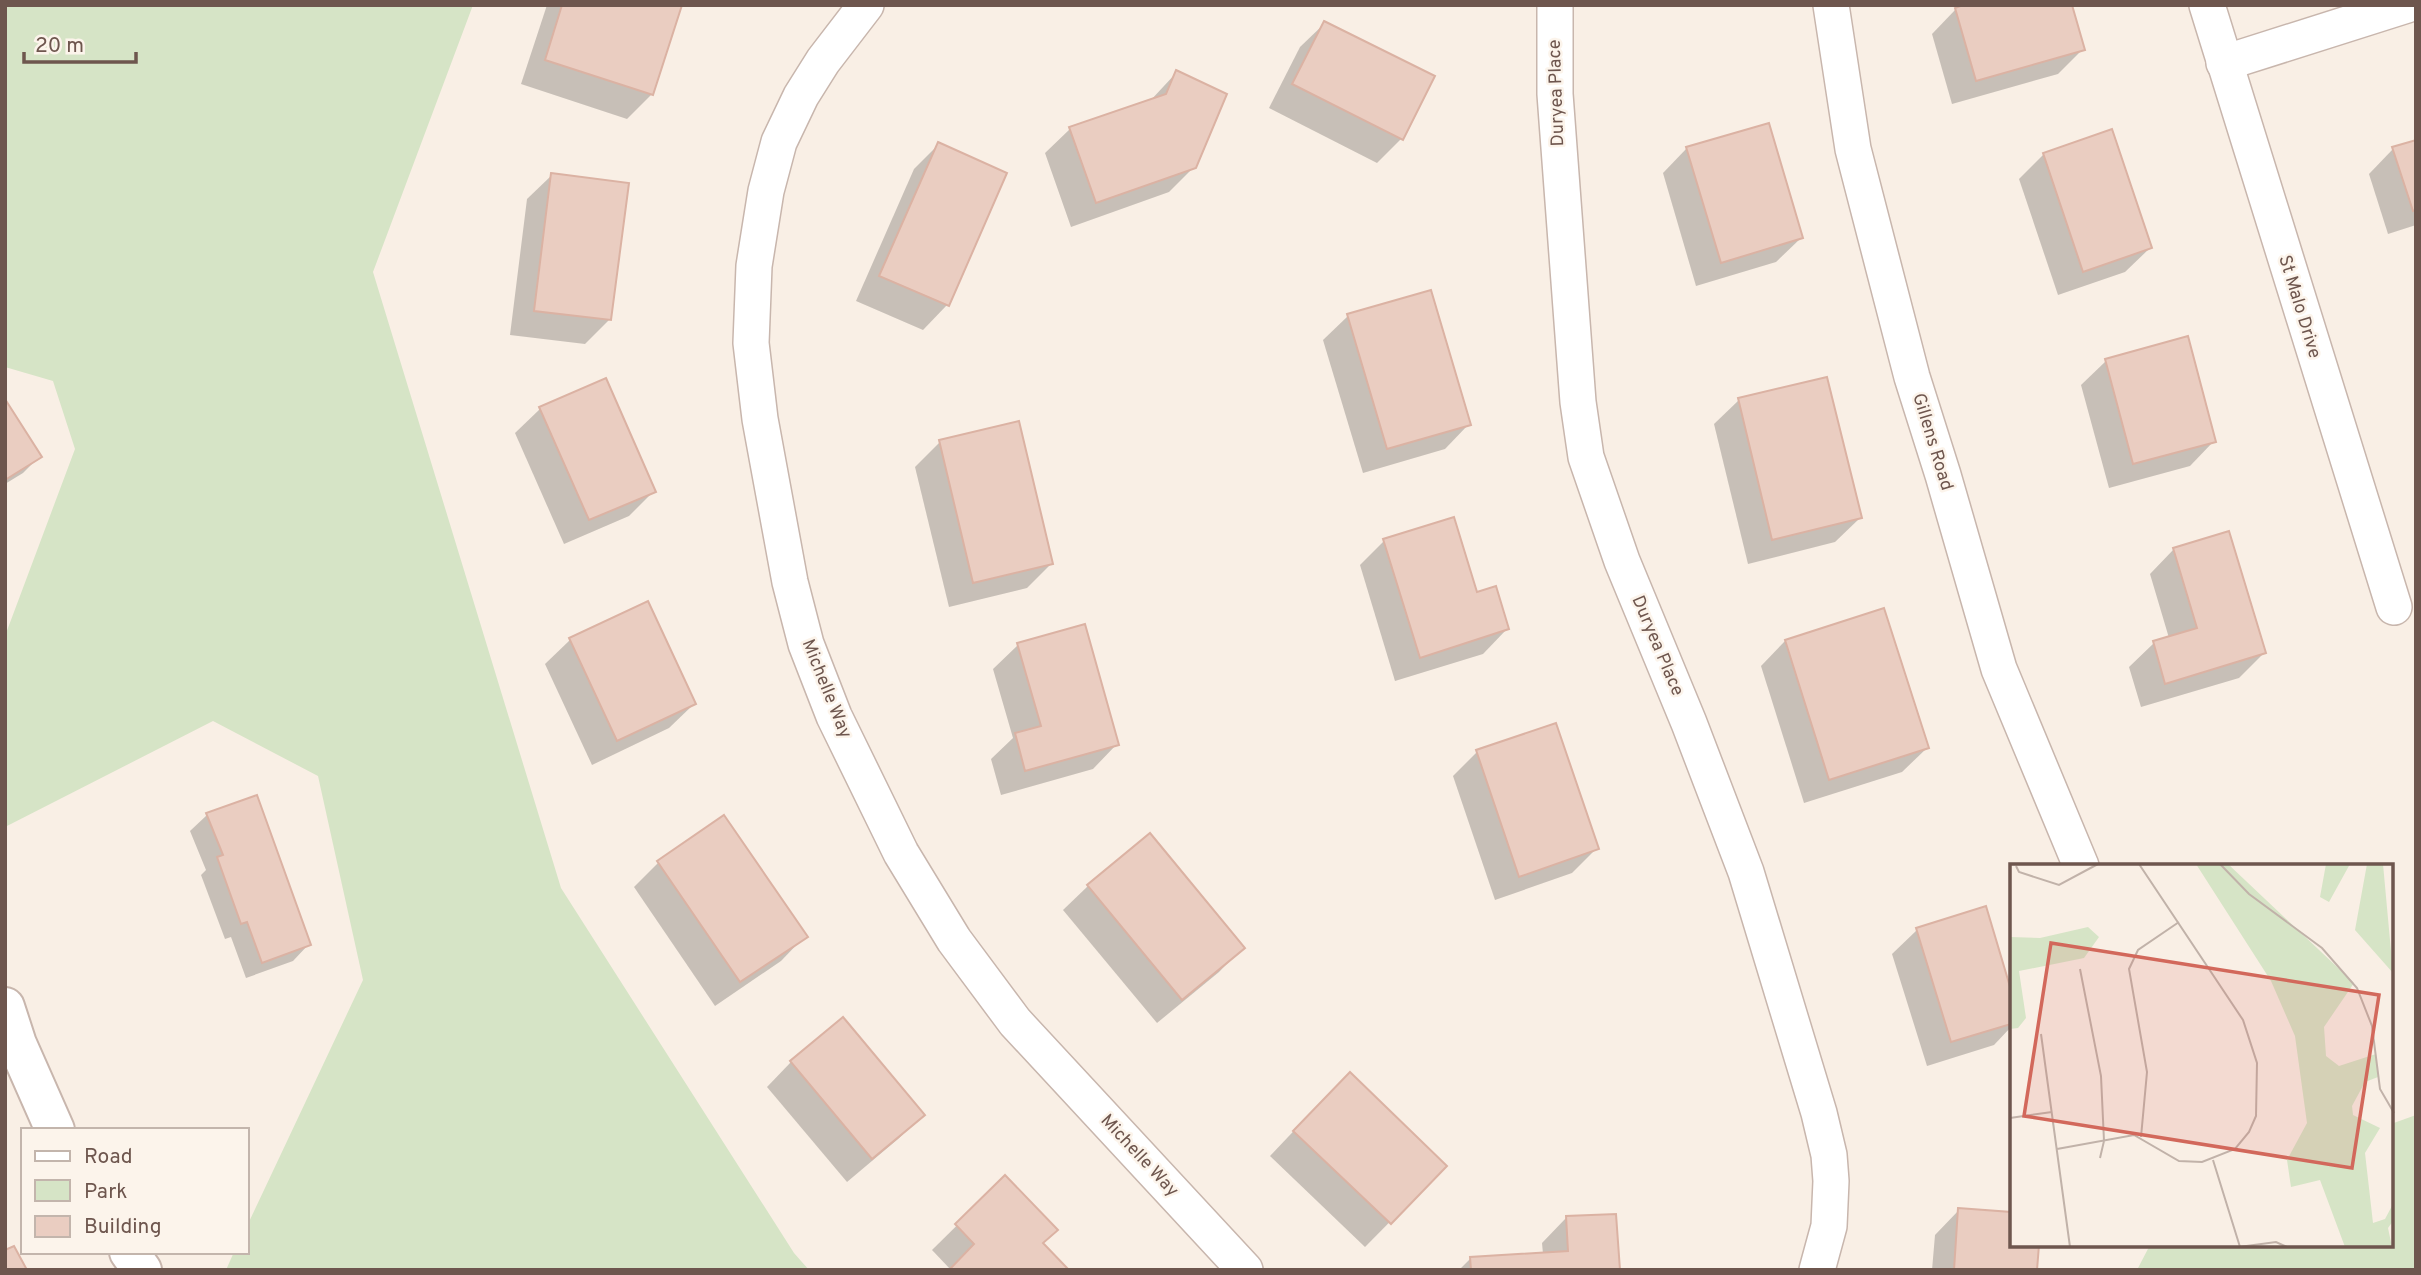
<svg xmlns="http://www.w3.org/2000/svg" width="2421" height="1275" viewBox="0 0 2421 1275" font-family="Overpass,sans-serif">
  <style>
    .green { fill: #d6e4c6 }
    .shadow { fill: #0003 }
    .building { fill: #eacdc1; stroke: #dbb2a3; stroke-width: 2 }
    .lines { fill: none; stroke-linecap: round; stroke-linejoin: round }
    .minor-casing { stroke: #c8b6ad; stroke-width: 38 }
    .tertiary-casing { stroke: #c8b6ad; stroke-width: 42 }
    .minor { stroke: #fff; stroke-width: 35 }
    .tertiary { stroke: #fff; stroke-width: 38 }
    .labels { text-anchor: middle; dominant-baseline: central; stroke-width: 5; stroke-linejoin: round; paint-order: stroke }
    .street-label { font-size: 18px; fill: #6e564e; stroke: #fcf4eb }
    .inset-road { fill: none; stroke: #c1b2a9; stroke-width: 2 }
    .view { fill: #d2685b; fill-opacity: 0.15; stroke: #d2685b; stroke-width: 3.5 }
    .inset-edge { fill: none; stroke: #6e564e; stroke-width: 3.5 }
  </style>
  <rect width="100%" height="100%" fill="#f9efe5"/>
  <g class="green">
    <path d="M5 5H473L373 272 561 888 794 1253 809 1270H226L234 1252H247V1226L363 980 318 776 213 721 5 827V636L75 449 53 381 5 367Z"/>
    <path d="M2416 1115V1270H2137L2150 1245H2391V1124Z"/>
  </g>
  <g class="shadow">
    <path d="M547 5H681L652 94 627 119 521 84Z"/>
    <path d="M1956 9 2083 49 2058 74 1952 104 1932 34Z"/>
    <path d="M1325 23 1401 139 1377 163 1269 108 1300 47Z"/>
    <path d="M1177 72 1194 167 1169 192 1071 227 1045 153 1070 129 1150 101Z"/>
    <path d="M2416 142V225L2388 234 2369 174 2393 149Z"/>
    <path d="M938 145 1005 174 947 305 923 330 856 301 914 169Z"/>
    <path d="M1687 148 1801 238 1776 262 1696 286 1663 173Z"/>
    <path d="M2044 154 2150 248 2125 272 2058 295 2019 179Z"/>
    <path d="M552 175 610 319 585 344 510 335 527 199Z"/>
    <path d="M1348 316 1469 424 1445 449 1363 473 1323 340Z"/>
    <path d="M2106 361 2214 441 2190 466 2109 488 2081 385Z"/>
    <path d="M1739 400 1860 518 1835 542 1748 564 1714 424Z"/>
    <path d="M5 402 39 457 23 473 5 484Z"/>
    <path d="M540 409 654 491 629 516 564 544 515 433Z"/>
    <path d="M940 442 1052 563 1027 588 949 607 915 467Z"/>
    <path d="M1384 541 1476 594 1507 629 1483 654 1395 681 1360 565Z"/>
    <path d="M2174 549 2264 653 2239 678 2141 707 2129 667 2154 643 2169 638 2150 574Z"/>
    <path d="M647 604 694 704 669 728 592 765 545 664 570 640Z"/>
    <path d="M1785 641 1927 748 1902 772 1804 803 1761 666Z"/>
    <path d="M1018 645 1117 744 1093 769 1001 795 991 759 1013 738 993 669Z"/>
    <path d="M1477 752 1597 848 1572 873 1495 900 1453 776Z"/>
    <path d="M256 797 309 944 293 961 246 978 231 937 225 939 201 875 206 870 190 831 207 815Z"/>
    <path d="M1150 835 1243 947 1219 972 1157 1023 1063 910 1088 886Z"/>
    <path d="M658 863 805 936 781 961 715 1006 634 887Z"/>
    <path d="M1985 908 2011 996V1027L1994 1045 1927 1066 1892 954 1917 930Z"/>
    <path d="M791 1062 923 1115 898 1139 847 1182 767 1087Z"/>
    <path d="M1325 1098 1445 1166 1365 1247 1270 1156Z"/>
    <path d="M1005 1178 1055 1230 951 1270 932 1250Z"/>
    <path d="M1959 1210 2011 1214V1245L2035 1270H1932L1935 1235Z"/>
    <path d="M1566 1218 1618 1270H1459L1471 1258 1543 1254 1542 1243Z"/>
  </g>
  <g class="building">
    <path d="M562 5H682L653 95 545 60Z"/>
    <path d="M1963 5H2072L2085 50 1976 81 1955 8Z"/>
    <path d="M1324 21 1435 76 1403 140 1292 84Z"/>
    <path d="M1176 70 1227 94 1196 168 1096 203 1069 127 1166 94Z"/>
    <path d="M1769 123 1803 238 1721 263 1686 147Z"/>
    <path d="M2112 129 2152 248 2083 272 2043 153Z"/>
    <path d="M2416 140V210L2413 211 2392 147Z"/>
    <path d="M938 142 1007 173 949 306 879 276Z"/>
    <path d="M551 173 629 183 611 320 534 311Z"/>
    <path d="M1431 290 1471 425 1387 449 1347 314Z"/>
    <path d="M2188 336 2216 442 2133 464 2105 359Z"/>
    <path d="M1827 377 1862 518 1772 540 1738 398Z"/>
    <path d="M606 378 656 492 589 520 539 407Z"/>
    <path d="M5 399 42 457 5 480Z"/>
    <path d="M1019 421 1053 564 973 583 939 440Z"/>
    <path d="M1454 517 1477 592 1496 586 1509 629 1420 658 1383 539Z"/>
    <path d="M2229 531 2266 653 2165 684 2153 641 2197 628 2173 548Z"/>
    <path d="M648 601 696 704 617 741 569 638Z"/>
    <path d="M1884 608 1929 748 1829 780 1785 640Z"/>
    <path d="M1085 624 1119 745 1025 771 1015 733 1041 726 1017 643Z"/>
    <path d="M1556 723 1599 849 1519 877 1476 750Z"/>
    <path d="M257 795 311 945 262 963 247 922 241 924 217 857 223 855 206 813Z"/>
    <path d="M724 815 808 937 740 982 657 861Z"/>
    <path d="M1150 833 1245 948 1182 1000 1087 885Z"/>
    <path d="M1986 906 2011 990V1024L1951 1042 1916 928Z"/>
    <path d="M843 1017 925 1115 872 1159 790 1061Z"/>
    <path d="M1350 1072 1447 1166 1391 1224 1293 1131Z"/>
    <path d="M1005 1175 1058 1230 1043 1243 1069 1270H949L974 1244 955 1224Z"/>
    <path d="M1958 1208 2011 1212V1245H2039L2037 1270H1954Z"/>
    <path d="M1616 1214 1620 1270H1471L1470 1257 1568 1251 1566 1216Z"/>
    <path d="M14 1246 27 1270H5V1250Z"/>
  </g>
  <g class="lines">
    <g class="minor-casing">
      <g id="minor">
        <path d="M866 5 823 61 801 96 779 142 766 191 754 266 751 343 760 419 790 582 806 644 834 716 901 853 954 940 1015 1022 1245 1270"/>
        <path d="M1555 5V94L1578 402 1586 457 1622 561 1689 723 1746 872 1819 1113 1829 1155 1831 1181 1829 1226 1817 1270"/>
        <path d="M1831 5 1853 149 1912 377 1943 475 1999 669 2081 866"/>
        <path d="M2207 5 2394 607"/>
        <path d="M2224 63 2407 5"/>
      </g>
    </g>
    <g class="tertiary-casing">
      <g id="tertiary">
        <path d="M5 1007 17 1044 55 1130"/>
        <path d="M129 1252 142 1270"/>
      </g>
    </g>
    <use href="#minor" class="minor"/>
    <use href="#tertiary" class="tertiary"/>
  </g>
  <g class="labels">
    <g class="street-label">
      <text transform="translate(1557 93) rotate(-92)">Duryea Place</text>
      <text transform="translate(2299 307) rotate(73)">St Malo Drive</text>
      <text transform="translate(1932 442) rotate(73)">Gillens Road</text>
      <text transform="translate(1657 646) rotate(67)">Duryea Place</text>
      <text transform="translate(826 689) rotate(68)">Michelle Way</text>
      <text transform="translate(1139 1156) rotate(47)">Michelle Way</text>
    </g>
  </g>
  <g transform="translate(2010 864)">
    <rect width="383" height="383" fill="#f9efe5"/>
    <path d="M186 0H218L344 119 314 163 316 192 329 202 366 190 368 213 355 218 342 242 343 251 370 264 355 289 363 359 375 355 383 340V357L378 364 382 383H335L310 316 281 323 277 296 297 259 285 172 261 117ZM316 0H340L319 38 310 33ZM357 0H373L383 109 345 66ZM78 63 89 73 74 94 9 107 16 154 8 164 0 165V73L30 74Z" fill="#d6e4c6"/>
    <path class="inset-road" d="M210 0 239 30 312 84 347 124 362 162 370 225 384 249M6 2 9 8 49 21 88 0M70 105 91 212 94 277 90 294M31 170 60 383M0 254 42 248M131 273 137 208 119 105 128 86 169 58M47 285 124 271 169 297 192 298 225 285 239 268 246 252 247 199 233 156 129 0M203 296 230 383M229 383 266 378 277 383"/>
    <path class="view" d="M41 79 369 131 342 304 14 252Z"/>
    <rect width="383" height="383" class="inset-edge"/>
  </g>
  <rect width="2421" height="1275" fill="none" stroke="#6e564e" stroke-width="14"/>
  <rect x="21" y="1128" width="228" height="126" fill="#fcf4eb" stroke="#c3b5ac" stroke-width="2"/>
  <rect x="35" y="1151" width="35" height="10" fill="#ffffff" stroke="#c3b5ac" stroke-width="2"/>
  <text x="84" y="1163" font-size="21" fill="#6e564e">Road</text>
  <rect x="35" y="1180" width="35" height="21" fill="#d6e4c6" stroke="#c3b5ac" stroke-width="2"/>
  <text x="84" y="1198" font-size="21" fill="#6e564e">Park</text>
  <rect x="35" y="1216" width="35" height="21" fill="#eacdc1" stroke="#c3b5ac" stroke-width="2"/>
  <text x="84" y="1233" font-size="21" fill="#6e564e">Building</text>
  <path d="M24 52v10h112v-10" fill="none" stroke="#6e564e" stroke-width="3.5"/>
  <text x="35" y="52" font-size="21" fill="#6e564e" stroke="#fcf4eb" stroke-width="5" paint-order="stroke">20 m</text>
</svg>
